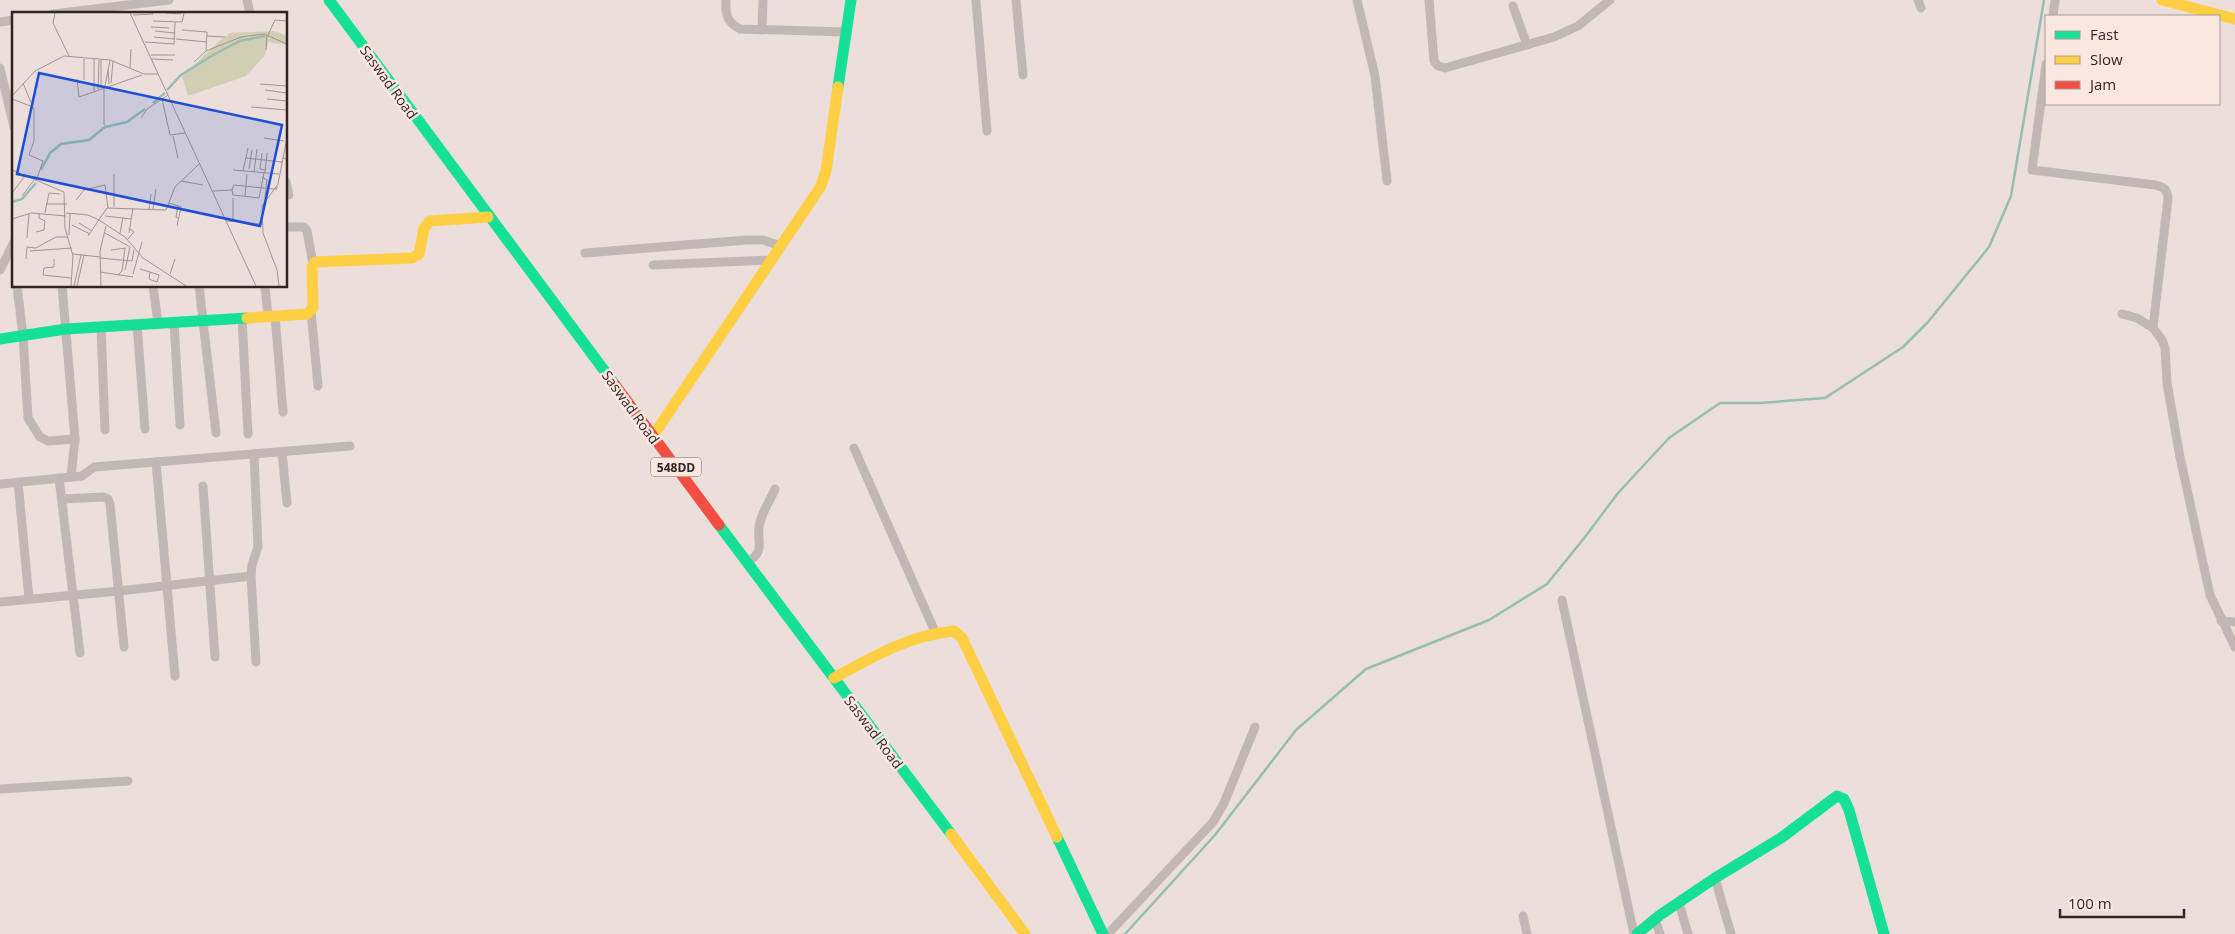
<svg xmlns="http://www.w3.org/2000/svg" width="2235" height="934" viewBox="0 0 2235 934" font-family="'Open Sans',sans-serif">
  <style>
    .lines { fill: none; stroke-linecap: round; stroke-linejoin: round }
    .stream { stroke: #96beb2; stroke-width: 2.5 }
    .street { stroke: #c3b7b5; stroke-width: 9 }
    .fast { stroke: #16e098; stroke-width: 11 }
    .slow { stroke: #ffcf43; stroke-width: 11 }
    .jam { stroke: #f24e42; stroke-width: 11 }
    .labels { text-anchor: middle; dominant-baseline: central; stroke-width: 5; stroke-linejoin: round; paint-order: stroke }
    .shield { fill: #fae7e0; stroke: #6f5e5c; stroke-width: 1 }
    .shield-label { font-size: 12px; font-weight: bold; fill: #332424 }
    .street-label { font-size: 14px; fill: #332424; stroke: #fae7e0 }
    .inset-river { fill: none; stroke: #96beb2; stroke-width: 2.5 }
    .inset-road { fill: none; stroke: #a19492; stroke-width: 1 }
    .view { fill: #1d4ed8; fill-opacity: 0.15; stroke: #1d4ed8; stroke-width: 2.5 }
    .inset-edge { fill: none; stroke: #332424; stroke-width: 2.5 }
  </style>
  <rect width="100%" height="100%" fill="#ebdedb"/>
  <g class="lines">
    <path class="stream" d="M1125 934 1215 835 1296 730 1366 669 1489 620 1547 584 1585 537 1618 493 1669 438 1720 403H1760L1825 398 1903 347 1928 322 1989 247 2011 196 2044 0"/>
    <g class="street">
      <path d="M247 0 250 14"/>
      <path d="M726 0C725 15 727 22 740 29L846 32"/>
      <path d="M976 0 987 131"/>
      <path d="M1016 0 1023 75"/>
      <path d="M1357 0 1375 76 1387 181"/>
      <path d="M1429 0 1434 61 1438 66 1445 68 1554 37 1578 26 1610 0"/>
      <path d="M1918 0 1921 8"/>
      <path d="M1513 6 1527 45"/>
      <path d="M53 14 169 0"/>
      <path d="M2053 16 2055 0"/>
      <path d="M0 22 14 20"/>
      <path d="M762 30 763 0"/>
      <path d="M2046 64 2032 170 2155 185C2164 187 2167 189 2168 198L2153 328"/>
      <path d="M0 68 14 127"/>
      <path d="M286 182 289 195"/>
      <path d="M286 227H304L307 231 313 264"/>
      <path d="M585 253 747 240H763L781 246"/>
      <path d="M653 265 772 260"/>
      <path d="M0 270 14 242"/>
      <path d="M17 286 23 336 28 418 40 437 48 441 75 439"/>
      <path d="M62 286 75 439 71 477"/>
      <path d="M153 286 158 323"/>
      <path d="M199 286 216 433"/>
      <path d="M265 286 268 316"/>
      <path d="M311 311 318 386"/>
      <path d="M2122 314 2137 318 2153 328 2162 340 2165 348 2167 383 2180 457 2210 595 2235 647"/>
      <path d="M275 315 283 412"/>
      <path d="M242 318 248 434"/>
      <path d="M174 322 180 425"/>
      <path d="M137 324 145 429"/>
      <path d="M101 327 105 430"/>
      <path d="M854 448 936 634"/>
      <path d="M282 452 287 503"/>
      <path d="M254 454 258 547 252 565 251 576 256 662"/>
      <path d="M156 462 175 676"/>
      <path d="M59 478 80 653"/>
      <path d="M18 482 29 599"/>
      <path d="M0 484 82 476 94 467 350 446"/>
      <path d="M203 486 215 657"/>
      <path d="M62 499 103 497 108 499 110 504 124 647"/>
      <path d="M747 563C766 549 757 546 759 527 760 515 770 501 775 489"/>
      <path d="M1562 600 1634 934"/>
      <path d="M0 602 119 591 251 576"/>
      <path d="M2221 621 2235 622"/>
      <path d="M0 789 128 781"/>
      <path d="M1715 878 1731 934"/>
      <path d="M1679 903 1688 934"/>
      <path d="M1523 916 1527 934"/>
      <path d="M1655 919 1660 934"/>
      <path d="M1108 934 1213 822 1224 803 1255 727"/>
    </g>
    <g class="fast">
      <path d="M329 0 615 385"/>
      <path d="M838 87 851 0"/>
      <path d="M0 339 66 329 247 318"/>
      <path d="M719 525 951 834"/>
      <path d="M1057 837 1103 934"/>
      <path d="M1637 934 1660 915 1715 878 1781 838 1837 796 1844 799 1849 810 1884 934"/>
    </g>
    <g class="slow">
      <path d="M2162 0 2235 19"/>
      <path d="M247 318 307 314 313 308 312 267 315 262 412 258 419 254 424 228 430 221 488 217"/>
      <path d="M653 436 821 186 826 171 838 87"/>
      <path d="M834 678C872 657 910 635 954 631L962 638 1057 837"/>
      <path d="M951 834 1025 934"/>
    </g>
    <path class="jam" d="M615 385 719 525"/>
  </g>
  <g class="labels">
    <rect class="shield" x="651" y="457.5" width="50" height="19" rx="4"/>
    <g class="shield-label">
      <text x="676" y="467">548DD</text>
    </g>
    <g class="street-label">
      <text transform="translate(389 82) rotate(54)">Saswad Road</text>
      <text transform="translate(631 407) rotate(54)">Saswad Road</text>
      <text transform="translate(874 732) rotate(53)">Saswad Road</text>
    </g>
  </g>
  <g transform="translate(12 12)">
    <rect width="275" height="275" fill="#ebdedb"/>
    <path d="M262 19 275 24V33L256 30 253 43 234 64 176 84 170 65 206 30 218 21Z" fill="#d2ceb4"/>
    <path class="inset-river" d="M155 78 169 63 201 43 228 29 253 24M141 91 153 81M29 158 38 141 49 132 77 128 93 115 115 110 133 97M0 190 10 187 24 171"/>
    <path class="inset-road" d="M43 1 41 11 57 44M118 1 244 274M154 1 169 2M121 3 141 2M141 9 170 10 172 1M139 15 157 16M170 18 195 20 194 38M143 19 163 21M256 23 263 8 275 9M195 24 213 25M142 25 163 27M164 27 195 30M133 30 162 32 163 10M254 38 255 23M139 43H163M140 47 161 48M182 50 194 39 229 25 252 22 275 32M118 56 119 37M96 57 97 72M65 67 67 85 130 63M72 68V47M11 71 22 98V129L17 143 31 149 24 169M99 71 101 49M248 72 275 74M93 74 98 48M92 75V113M89 76V48M86 77 87 48M253 78 275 81M82 79V47M0 84 23 59 52 44 98 48 132 62H146M0 87 21 95M150 87 158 123 173 121M255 87 275 89M239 95 275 98M129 106 135 97 156 83M161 124 166 146M252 126 272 129M250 141 248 157 253 158M234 146 270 150M271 146 275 126M237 157 240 138M0 158 52 180 53 216 61 244 59 274M221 158 267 162M231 159 236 136M242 160 245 137M253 161 255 141M102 162V195M250 165 255 168 253 186M169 169 191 173M220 178 221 183 247 186 252 161M201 179 220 178 222 173 261 177H265V174M0 181 13 164M10 184 22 168M233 184 235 162M221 186V209M64 188 72 178 93 173 96 196M157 191 169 195 165 214M34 192H55M166 193 164 205 167 207M137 197 139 182M141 197 144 177M33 201 37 181 48 182M54 201 76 203 87 208 113 225 131 246 174 274M93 204 119 207M0 207 19 201 54 204M214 209 250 212M67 211 80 219M60 213 78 222M24 220 32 218 33 209 27 206V201M93 221 118 235 113 258M108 221 111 205M117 221 121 196M57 223 58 202M76 224 95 196 154 198 163 175 187 152M15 226 17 202M115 228 122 220 118 217M99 238 114 236M18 239 60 236M61 242 88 245M88 246 120 249 122 238M14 247 15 235 24 236 44 225H56M42 247V255L32 256 31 263 59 266M128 257 138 260 147 263 145 270 137 267 138 260M88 260 121 265M121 262 130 230M158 262 163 247M106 263 110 259 113 236M62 274 69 243M65 274 72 243M89 274 88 239 94 214M267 274 265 258 251 221 250 194 266 172 271 146 275 147"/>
    <path class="view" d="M27 61 270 113 248 214 5 162Z"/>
    <rect width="275" height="275" class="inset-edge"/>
  </g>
  <rect x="2045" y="15" width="175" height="90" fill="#fae7e0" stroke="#aa9995"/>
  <rect x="2055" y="31" width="25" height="8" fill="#16e098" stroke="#aa9995"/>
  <text x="2090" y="40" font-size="15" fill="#332424">Fast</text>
  <rect x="2055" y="56" width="25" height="8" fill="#ffcf43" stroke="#aa9995"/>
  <text x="2090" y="65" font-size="15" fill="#332424">Slow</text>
  <rect x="2055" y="81" width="25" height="8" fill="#f24e42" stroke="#aa9995"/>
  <text x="2090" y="90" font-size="15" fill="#332424">Jam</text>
  <path d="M2060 909v8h124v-8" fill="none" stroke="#332424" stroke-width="2.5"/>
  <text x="2068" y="909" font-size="15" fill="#332424" stroke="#fae7e0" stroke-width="4" paint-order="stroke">100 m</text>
</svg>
